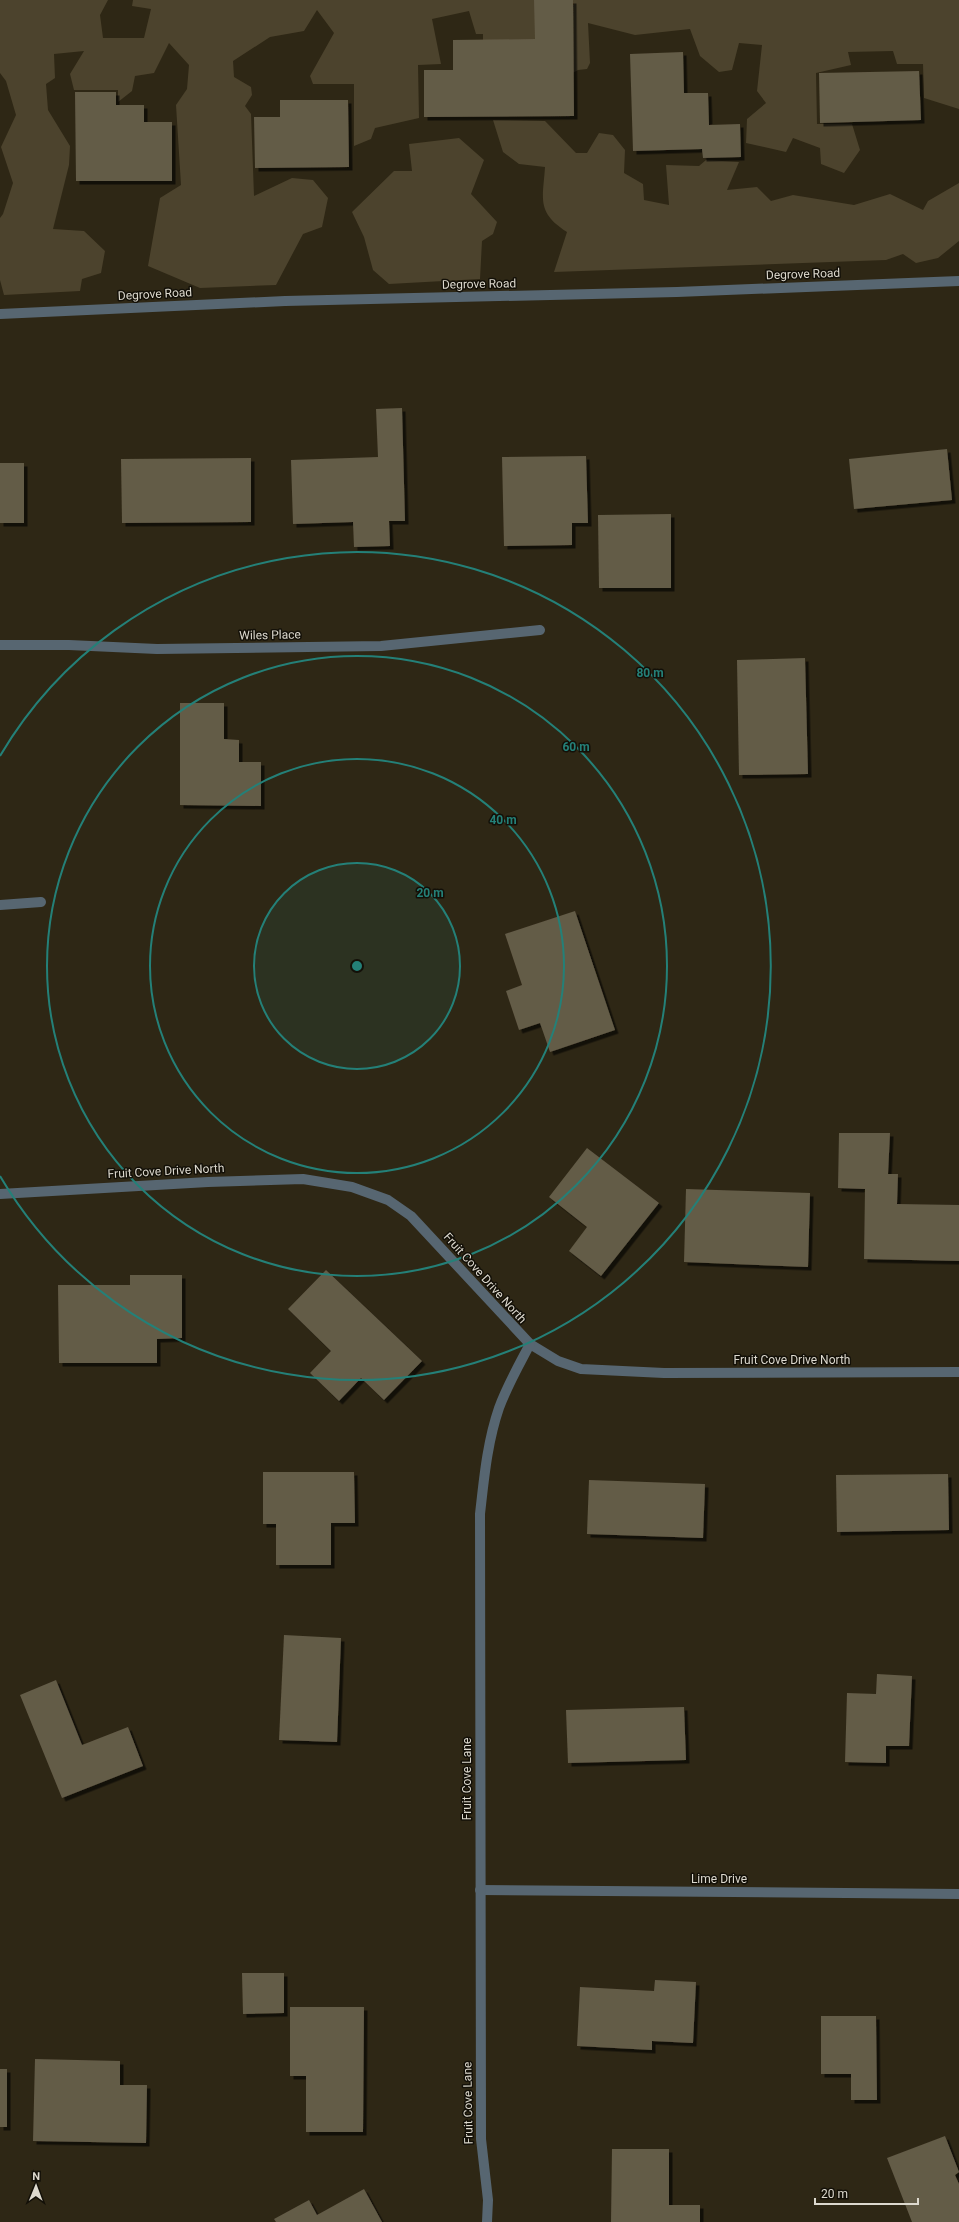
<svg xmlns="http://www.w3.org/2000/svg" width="959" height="2222" viewBox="0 0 959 2222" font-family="Roboto,sans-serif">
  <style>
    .green { fill: #4c432d }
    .building { fill: #635b47; filter: url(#shadow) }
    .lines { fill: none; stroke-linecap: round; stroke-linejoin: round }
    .minor { stroke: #576671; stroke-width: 10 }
    .ring { fill: none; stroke: #248078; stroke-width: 2 }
    .labels { text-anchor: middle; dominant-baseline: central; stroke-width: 3; stroke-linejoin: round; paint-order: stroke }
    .street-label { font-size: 12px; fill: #ddd9ce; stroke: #131008 }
    .centre { fill: #248078; stroke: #131008; stroke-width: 2 }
    .ring-label { font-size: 12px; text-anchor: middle; font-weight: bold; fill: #248078; stroke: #131008; stroke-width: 3; stroke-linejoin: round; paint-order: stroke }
  </style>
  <defs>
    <filter id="shadow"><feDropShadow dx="3.5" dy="3.5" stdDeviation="0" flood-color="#0009"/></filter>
  </defs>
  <rect width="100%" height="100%" fill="#2e2715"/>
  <g class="green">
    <path d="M0 0H108L100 15 103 38H144L151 9 132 6 133 0H959V109L924 98 923 64H897L893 51 848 52 851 65 816 73 817 124H852L860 150 844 173 821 164 820 148 793 138 786 152 746 143 747 119 766 103 757 91 762 45 739 43 732 70 719 72 700 56 690 29 635 35 588 23 590 63 587 69 578 70 569 75 483 62V34H476L469 11 432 19 441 64 418 65 419 118 375 128 371 139 354 146V84H313L310 76 334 33 317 10 304 31 270 37 233 61 234 77 251 87 252 95 245 106 251 114 254 196 292 178 313 180 328 198 322 227 303 234 276 285 200 288 148 266 160 198 181 185 176 105 187 89 189 65 169 43 154 73 135 76 132 91 118 102V90H74L70 74 84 51 54 54 55 78 46 84 48 110 70 146 69 165 53 229 84 231 105 251 101 273 82 279 80 291 4 295 0 280V218L3 214 13 183 1 147 16 115 6 81 0 73Z"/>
    <path d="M493 120 545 121 576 153H587L599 133 613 135 625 150 624 173 643 184 644 200 669 205 666 165 699 166 706 160 739 162 727 190 757 187 771 201 793 195 854 205 890 194 923 210 928 201 959 183V241L938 258 916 263 903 254 886 260 554 272 567 232C536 212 543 199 545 167L519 164 503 152Z"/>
    <path d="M459 138 484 160 471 194 497 222 493 234 482 241 480 279 389 284 373 270 364 237 352 212 394 171H412L409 144Z"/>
  </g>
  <g class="building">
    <path d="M534 0H573L574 116 424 117V70H453V40L535 39Z"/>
    <path d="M683 52 684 93H708L709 125 740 124 741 157 703 158 702 149 633 151 630 54Z"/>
    <path d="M919 71 921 120 820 123 819 73Z"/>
    <path d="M75 92H116V105H144V122H172V181H76Z"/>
    <path d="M280 100H348L349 167 255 168 254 117H280Z"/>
    <path d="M402 408 405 521H389L390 546 354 547 353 522 293 524 291 460 378 457 376 409Z"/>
    <path d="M947 449 952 500 854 509 849 459Z"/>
    <path d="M586 456 588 523H572V545L504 546 502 457Z"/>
    <path d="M251 458V522L122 523 121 459Z"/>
    <rect x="0" y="463" width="24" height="60"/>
    <path d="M671 514V588H599L598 515Z"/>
    <path d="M805 658 808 774 739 775 737 660Z"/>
    <path d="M180 703H224V739L239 740V762H261V806L180 805Z"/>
    <path d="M575 911 615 1030 550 1052 540 1023 519 1030 506 991 522 985 505 934Z"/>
    <path d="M839 1133H890L888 1174H898L897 1204 959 1205V1261L864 1259 865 1189 838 1188Z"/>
    <path d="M587 1148 659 1203 601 1276 569 1251 587 1227 549 1197Z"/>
    <path d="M686 1189 810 1193 808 1267 684 1262Z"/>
    <path d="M326 1270 422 1361 384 1400 361 1378 339 1401 310 1373 331 1351 288 1309Z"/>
    <path d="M130 1275H182V1338L157 1339V1363H59L58 1285H130Z"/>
    <path d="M263 1472H354L355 1523H331V1565H276V1524H263Z"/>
    <path d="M948 1474 949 1530 837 1532 836 1475Z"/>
    <path d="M589 1480 705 1484 703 1538 587 1534Z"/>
    <path d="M284 1635 341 1638 337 1742 279 1740Z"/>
    <path d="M877 1674 912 1676 909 1746H886V1763L845 1762 847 1693 876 1694Z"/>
    <path d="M56 1680 82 1745 128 1727 143 1766 62 1798 20 1695Z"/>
    <path d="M684 1707 686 1760 568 1763 566 1710Z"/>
    <path d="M242 1973H284V2013L243 2014Z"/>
    <path d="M655 1980 696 1982 693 2043 652 2041V2050L577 2046 580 1987 654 1991Z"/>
    <path d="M290 2007H364L363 2132H306V2076H290Z"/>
    <path d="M821 2016H876L877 2100H851V2074H821Z"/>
    <path d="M35 2059 120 2061V2085H147L146 2143 33 2141Z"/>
    <rect x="0" y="2069" width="7" height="58"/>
    <path d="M945 2136 959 2172 955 2175 959 2184V2222H912L887 2158Z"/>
    <path d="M612 2149H669V2205H700V2222H611Z"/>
    <path d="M364 2189 382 2222H276L274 2219 309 2200 317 2215Z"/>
  </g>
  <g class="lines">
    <g class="minor">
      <path d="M0 314 285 301 677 292 959 281"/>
      <path d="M0 645H69L157 649 381 646 540 630"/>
      <path d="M0 905 41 902"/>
      <path d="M0 1194 208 1182 303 1179 352 1187 388 1200 411 1216 530 1344 558 1361 581 1369 664 1373 959 1372"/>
      <path d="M480 1890 959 1894"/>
      <path d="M487 2222 488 2200 481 2139 480 1514C484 1479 487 1443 499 1408 507 1386 519 1365 530 1344"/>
    </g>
  </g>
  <circle cx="357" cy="966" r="103" fill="#248078" fill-opacity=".12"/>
  <g class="ring">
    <circle cx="357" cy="966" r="103"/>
    <circle cx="357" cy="966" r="207"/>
    <circle cx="357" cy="966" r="310"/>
    <path d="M0 756A414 414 0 1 1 0 1176"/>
  </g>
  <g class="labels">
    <g class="street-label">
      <text transform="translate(803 274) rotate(-2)">Degrove Road</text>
      <text transform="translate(479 284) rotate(-1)">Degrove Road</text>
      <text transform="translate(155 294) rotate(-3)">Degrove Road</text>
      <text transform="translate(270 635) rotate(-1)">Wiles Place</text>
      <text transform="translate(166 1171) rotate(-3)">Fruit Cove Drive North</text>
      <text transform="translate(485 1278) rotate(48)">Fruit Cove Drive North</text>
      <text x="792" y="1360">Fruit Cove Drive North</text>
      <text transform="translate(467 1779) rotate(-90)">Fruit Cove Lane</text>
      <text x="719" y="1879">Lime Drive</text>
      <text transform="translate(468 2103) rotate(-91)">Fruit Cove Lane</text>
    </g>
  </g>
  <circle cx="357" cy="966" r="6" class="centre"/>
  <g class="ring-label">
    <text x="650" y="677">80 m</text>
    <text x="576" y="751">60 m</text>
    <text x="503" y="824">40 m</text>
    <text x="430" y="897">20 m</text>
  </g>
  <g transform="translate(36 2186) rotate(1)" stroke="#131008" stroke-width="3" paint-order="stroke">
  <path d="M0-3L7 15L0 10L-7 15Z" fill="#ddd9ce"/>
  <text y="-6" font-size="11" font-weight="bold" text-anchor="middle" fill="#ddd9ce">N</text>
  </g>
  <path d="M815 2198v6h103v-6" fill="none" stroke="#ddd9ce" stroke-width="2"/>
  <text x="821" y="2198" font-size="12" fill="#ddd9ce" stroke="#131008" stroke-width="3" paint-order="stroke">20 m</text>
</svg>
